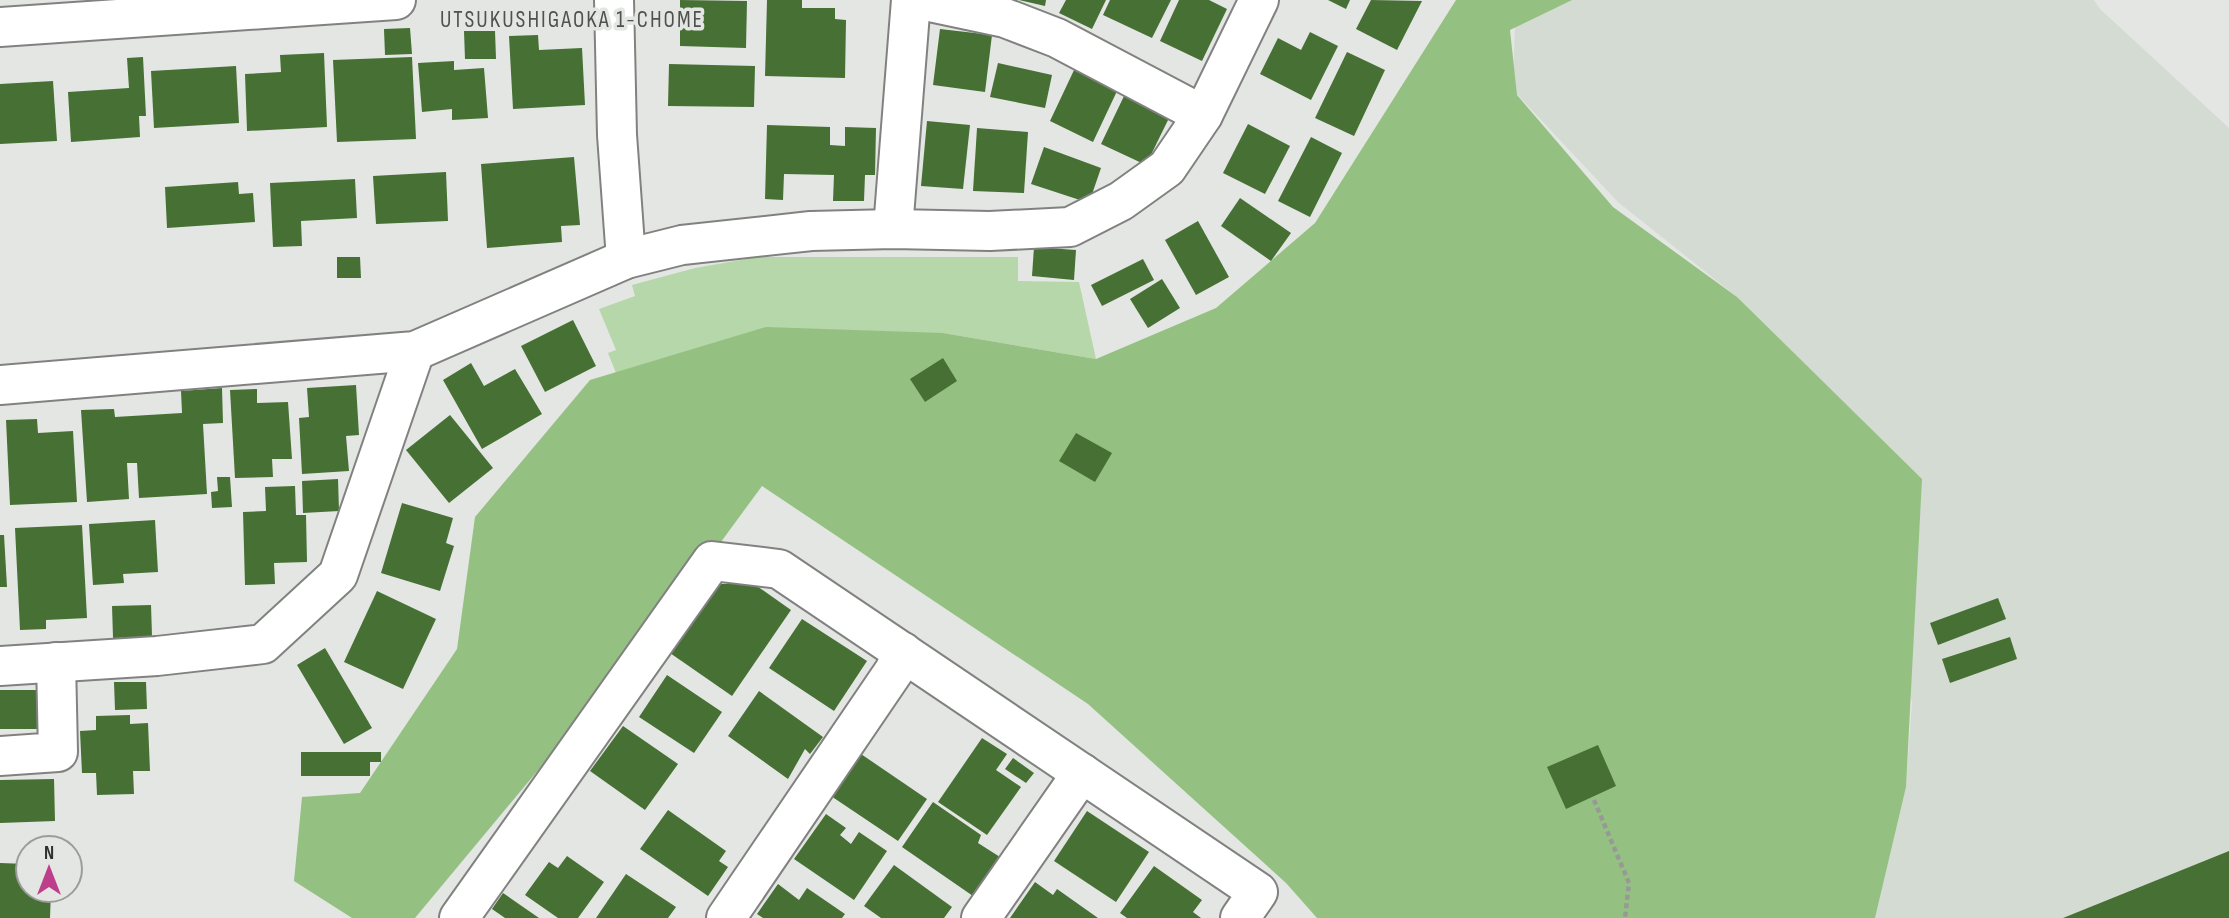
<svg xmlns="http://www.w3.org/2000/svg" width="2229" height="918" viewBox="0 0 2229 918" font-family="'Sofia Sans Condensed',sans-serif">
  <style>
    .built { fill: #d4dbd2 }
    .green { fill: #b6d7a9 }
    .forest { fill: #94c181 }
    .building { fill: #467034 }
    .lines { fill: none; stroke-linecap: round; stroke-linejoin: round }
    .minor-casing { stroke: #818280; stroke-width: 42 }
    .path { stroke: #979997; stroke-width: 4.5; stroke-dasharray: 5 3.5; stroke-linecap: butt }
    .minor { stroke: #fff; stroke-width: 38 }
    .labels { text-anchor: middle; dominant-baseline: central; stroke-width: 7; stroke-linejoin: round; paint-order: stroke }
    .neighbourhood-label { font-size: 23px; letter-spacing: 2px; fill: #4f514f; stroke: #e4e6e3 }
  </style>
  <rect width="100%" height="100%" fill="#e4e6e3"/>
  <path class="built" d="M1563 0H2094L2100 9 2229 128V918H1875L1906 786 1912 701 1737 297 1618 202 1513 90 1515 24Z"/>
  <path class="green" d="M758 257H1018V281L1079 282 1096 359 943 333 616 373 608 353 616 350 599 309 635 296 632 285 695 268Z"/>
  <path class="forest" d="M1456 0H1572L1510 30 1517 95 1613 207 1737 297 1922 479 1906 787 1875 918H1317L1286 883 1088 704 762 486 668 614 415 918H352L294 881 302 797 360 793 457 649 475 517 590 380 766 327 943 333 1096 359 1216 308 1315 223Z"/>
  <g class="building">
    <path d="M680 0 747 1 746 48 680 46Z"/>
    <path d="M767 0H802V8H835V19L846 20 845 78 765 76Z"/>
    <path d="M1019 0H1046L1045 6Z"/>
    <path d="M1066 0H1106L1092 29 1059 13Z"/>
    <path d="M1110 0H1171L1152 38 1103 15Z"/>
    <path d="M1179 0H1209L1227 9 1202 61 1160 41Z"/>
    <path d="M1328 0H1350L1346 9Z"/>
    <path d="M1371 0 1422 1 1397 50 1356 29Z"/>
    <path d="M410 28 412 54 385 55 384 29Z"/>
    <path d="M940 29 992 35 985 92 933 85Z"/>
    <path d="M464 31H495L496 59H465Z"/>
    <path d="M1310 32 1338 46 1311 100 1260 74 1278 38 1301 50Z"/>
    <path d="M538 35 539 50 582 48 585 105 513 109 509 36Z"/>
    <path d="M1347 52 1385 70 1354 136 1315 118Z"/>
    <path d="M324 53 327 127 247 131 245 74 281 72 280 55Z"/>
    <path d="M143 57 146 116H139L140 137 71 142 68 92 129 88 127 58Z"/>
    <path d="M412 57 416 139 337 142 333 60Z"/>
    <path d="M454 61V70L484 68 488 118 452 120V109L422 112 418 63Z"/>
    <path d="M998 63 1052 75 1045 108 990 97Z"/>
    <path d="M669 64 755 66 754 107 668 106Z"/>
    <path d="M236 66 239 123 154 128 151 71Z"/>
    <path d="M1075 68 1118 89 1093 142 1050 121Z"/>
    <path d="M53 81 57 141 0 144V84Z"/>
    <path d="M1125 94 1170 116 1146 165 1101 144Z"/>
    <path d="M927 121 970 125 963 189 921 186Z"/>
    <path d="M1248 124 1290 146 1265 194 1223 173Z"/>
    <path d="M767 125 830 127V145L845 146V127L876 128 875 175H865L864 201H833L834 175 784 174 783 200 765 199Z"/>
    <path d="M977 128 1028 132 1024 193 973 191Z"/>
    <path d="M1311 137 1342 153 1310 217 1278 201Z"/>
    <path d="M1044 147 1101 168 1089 203 1031 184Z"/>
    <path d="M574 157 580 225 561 226 562 242 487 248 481 164Z"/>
    <path d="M446 172 448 221 376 224 373 176Z"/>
    <path d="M355 179 357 218 301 221 302 246 273 247 270 183Z"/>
    <path d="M238 182 239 194 253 193 255 222 167 228 165 187Z"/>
    <path d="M1240 198 1291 233 1271 261 1221 226Z"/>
    <path d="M1198 221 1229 277 1196 295 1165 240Z"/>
    <path d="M1034 247 1076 250 1074 280 1032 276Z"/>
    <path d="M337 257H360L361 278H337Z"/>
    <path d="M1143 259 1154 280 1102 306 1091 285Z"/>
    <path d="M1162 279 1180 308 1148 328 1130 299Z"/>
    <path d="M573 320 596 366 545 392 521 346Z"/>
    <path d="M943 358 957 381 925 402 910 379Z"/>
    <path d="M471 363 484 386 515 369 542 414 482 449 443 380Z"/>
    <path d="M356 385 359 435 346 436 349 471 302 474 299 418 309 417 307 388Z"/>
    <path d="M222 388 223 423 203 424 207 494 139 498 137 463H127L129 499 87 502 81 410 114 409 115 417 182 413 181 391Z"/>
    <path d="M257 389V403L288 402 292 459H272L273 477 235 478 230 390Z"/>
    <path d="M450 415 493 468 449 503 406 450Z"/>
    <path d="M37 419 38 433 73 431 77 502 10 505 6 420Z"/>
    <path d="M1076 433 1112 453 1095 482 1059 461Z"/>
    <path d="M217 477H230L232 507 212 508 211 492 218 491Z"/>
    <path d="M338 479 339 511 303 513 302 481Z"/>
    <path d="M295 486 296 515H306L307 562 274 563 275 584 245 585 243 512 266 511 265 487Z"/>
    <path d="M402 503 453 518 446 543 454 546 440 591 381 573Z"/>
    <path d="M155 520 158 572 123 574 124 583 93 585 89 524Z"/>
    <path d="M82 525 87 618 46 620V629L20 630 15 528Z"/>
    <path d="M0 535H4L7 587H0Z"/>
    <path d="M719 584H754L791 610 732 696 670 653Z"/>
    <path d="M377 591 436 619 403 689 344 662Z"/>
    <path d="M1998 598 2006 619 1938 645 1930 623Z"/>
    <path d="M151 605 152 637 113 638 112 606Z"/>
    <path d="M802 619 867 661 834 711 769 668Z"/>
    <path d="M2010 637 2017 659 1950 683 1942 659Z"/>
    <path d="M325 648 372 728 344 744 297 665Z"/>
    <path d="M667 675 722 712 694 753 639 717Z"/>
    <path d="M114 682H146L147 709 115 710Z"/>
    <rect x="0" y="690" width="44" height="39"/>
    <path d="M759 691 823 737 810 754 805 749 788 779 728 736Z"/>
    <path d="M130 715V724L148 723 150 771H133L134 794 97 795 96 773H82L80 731 96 730V716Z"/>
    <path d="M623 726 678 764 645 810 590 771Z"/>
    <path d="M982 738 1007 754 996 770 1021 787 987 835 938 802Z"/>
    <path d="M1598 745 1616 786 1566 809 1547 767Z"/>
    <path d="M301 752H381V762H370V776H301Z"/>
    <path d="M858 752 927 799 898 841 828 794Z"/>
    <path d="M1013 758 1034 773 1026 783 1005 769Z"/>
    <path d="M54 779 55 821 0 823V780Z"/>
    <path d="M933 802 981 835 978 843 1000 857 973 896 902 847Z"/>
    <path d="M668 810 726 851 719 861 728 867 708 896 640 849Z"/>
    <path d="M1087 811 1149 852 1116 902 1054 861Z"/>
    <path d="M826 814 846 828 840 835 851 844 859 832 887 851 854 900 794 859Z"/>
    <path d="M2229 851V918H2063Z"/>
    <path d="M567 856 604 882 578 918H558L525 895 549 862 558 868Z"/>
    <path d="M0 863 28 864V890H51L50 918H0Z"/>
    <path d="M894 865 952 907 944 918H881L864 906Z"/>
    <path d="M1154 866 1202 900 1193 912 1201 918H1127L1120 913Z"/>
    <path d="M626 874 676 907 668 918H596Z"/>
    <path d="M1035 882 1053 895 1057 889 1098 918H1010Z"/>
    <path d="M778 884 799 900 807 888 845 914 842 918H763L757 914Z"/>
    <path d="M503 893 539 918H505L492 909Z"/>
  </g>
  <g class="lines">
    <g class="minor-casing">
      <g id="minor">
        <path d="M614 0 617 135 626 259"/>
        <path d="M920 0 1005 18 1057 38 1203 115"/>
        <path d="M0 27 396 0"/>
        <path d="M893 229 911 0"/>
        <path d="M0 385 415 351 626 259 682 245 811 231 893 229 990 231 1070 227 1121 201 1167 168 1203 115 1259 0"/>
        <path d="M0 666 157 656 263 644 338 575 415 351"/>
        <path d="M0 756 58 752 56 662"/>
        <path d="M459 918 712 561 779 569 1258 892 1240 918"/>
        <path d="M726 918 894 671 903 652"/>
        <path d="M981 918 1082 773"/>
      </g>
    </g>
    <path class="path" d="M1594 800 1629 883 1625 918"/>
    <use href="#minor" class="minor"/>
  </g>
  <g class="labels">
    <g class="neighbourhood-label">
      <text x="572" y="20">UTSUKUSHIGAOKA 1-CHOME</text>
    </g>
  </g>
  <g transform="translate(49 869)"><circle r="33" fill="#e4e6e3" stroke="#9c9d9b" stroke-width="2"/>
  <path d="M0-5L12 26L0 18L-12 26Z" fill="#bd3e8b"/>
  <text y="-10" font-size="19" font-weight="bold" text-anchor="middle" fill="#2f302f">N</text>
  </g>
</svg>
